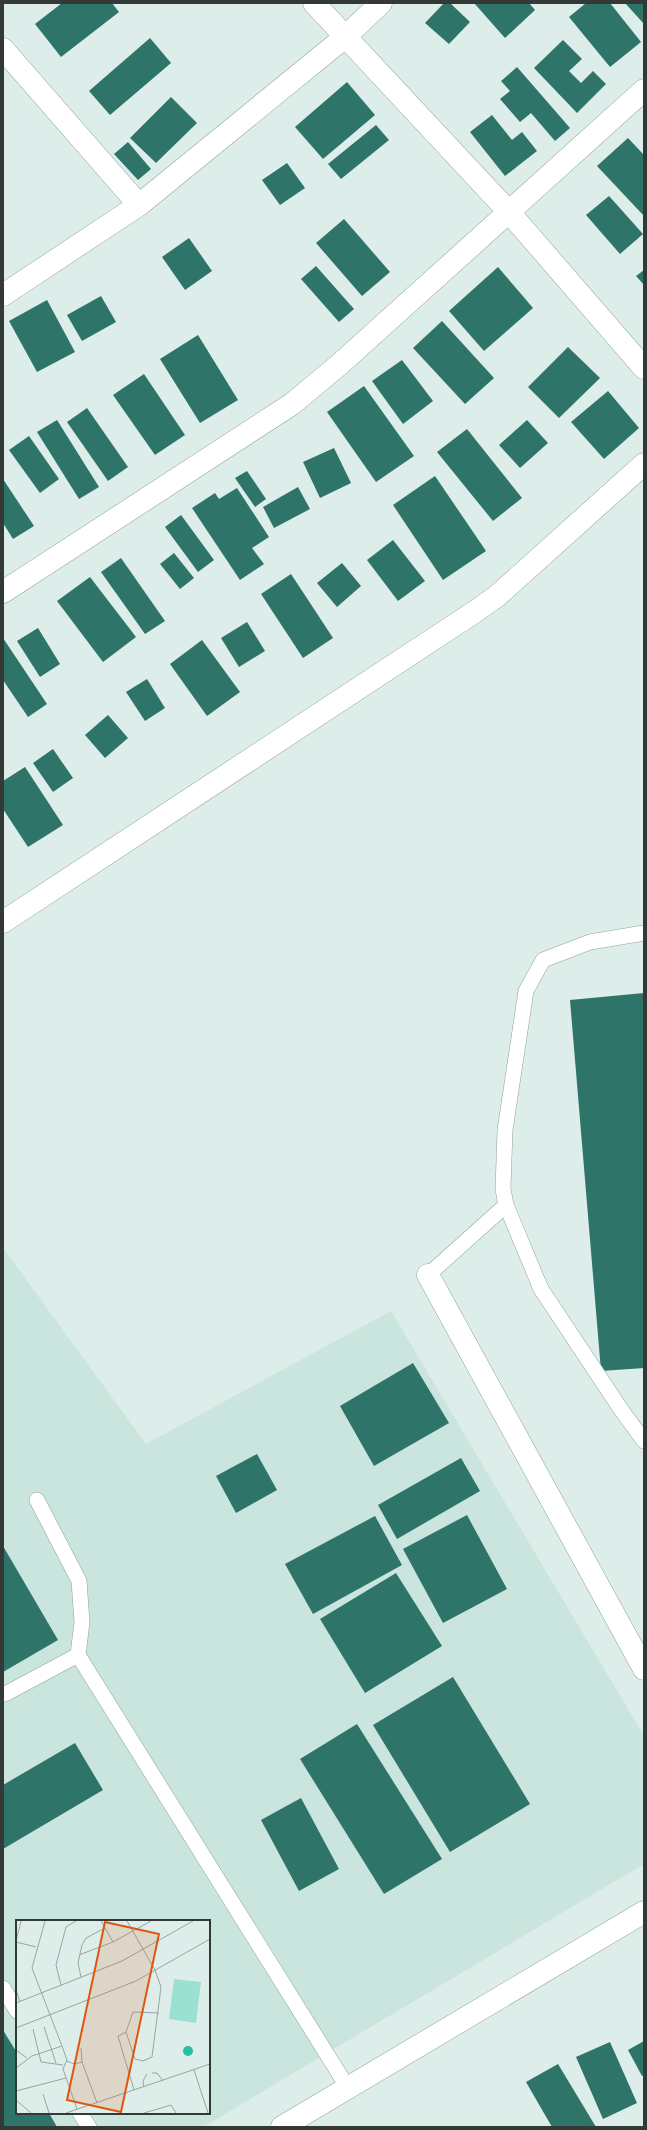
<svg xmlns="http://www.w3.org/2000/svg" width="647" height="2130" viewBox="0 0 647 2130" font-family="'PT Sans Narrow',sans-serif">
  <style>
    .built { fill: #cae4de; fill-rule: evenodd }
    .building { fill: #2e7468 }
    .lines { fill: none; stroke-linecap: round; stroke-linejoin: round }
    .lane-casing { stroke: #93a29e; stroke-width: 16 }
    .street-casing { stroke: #93a29e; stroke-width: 23 }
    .secondary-casing { stroke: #93a29e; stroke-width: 23 }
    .lane { stroke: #fff; stroke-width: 15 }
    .street { stroke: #fff; stroke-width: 22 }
    .secondary { stroke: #fff; stroke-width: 22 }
    .inset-road { fill: none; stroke: #99a5a2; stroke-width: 1 }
    .view { fill: #df570e; fill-opacity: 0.15; stroke: #df570e; stroke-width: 2 }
    .inset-edge { fill: none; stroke: #323937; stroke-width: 2 }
  </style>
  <rect width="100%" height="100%" fill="#ddede9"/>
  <path class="built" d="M3 1248 146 1444 391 1311 644 1736V1864L203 2127H3ZM17 1921H209V2113H17Z"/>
  <g class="building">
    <path d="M62 3H112L119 12 61 57 35 24Z"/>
    <path d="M444 3H450L470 22 449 44 425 23Z"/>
    <path d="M474 3H529L535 10 505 38Z"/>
    <path d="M586 3H610L641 42 610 67 569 17Z"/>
    <path d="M625 3H644V24Z"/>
    <path d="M150 38 171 63 110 115 89 91Z"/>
    <path d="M563 40 582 59 569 71 581 83 593 71 606 84 577 113 534 68Z"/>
    <path d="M517 67 570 128 555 141 531 113 520 122 500 99 510 91 501 81Z"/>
    <path d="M347 82 375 115 323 159 295 127Z"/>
    <path d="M171 97 197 123 156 163 130 138Z"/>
    <path d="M492 115 512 140 522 132 537 151 505 176 470 132Z"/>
    <path d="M376 125 389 140 341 179 328 164Z"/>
    <path d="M628 138 644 155V216L597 166Z"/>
    <path d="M128 142 151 169 138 180 114 154Z"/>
    <path d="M287 163 305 188 280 205 262 180Z"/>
    <path d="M609 196 643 234 620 254 586 215Z"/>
    <path d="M344 219 390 272 362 296 316 243Z"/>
    <path d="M189 238 212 271 185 290 162 257Z"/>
    <path d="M316 266 354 309 339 322 301 279Z"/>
    <path d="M498 267 533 308 484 351 449 311Z"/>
    <path d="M644 270V285L636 276Z"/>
    <path d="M101 296 116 322 82 341 67 315Z"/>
    <path d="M47 300 75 352 37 372 9 321Z"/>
    <path d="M442 321 494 378 465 404 413 348Z"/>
    <path d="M198 335 238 400 200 423 160 359Z"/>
    <path d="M568 347 600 378 559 418 528 387Z"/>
    <path d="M402 360 433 401 403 424 372 381Z"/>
    <path d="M144 374 185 435 155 455 113 395Z"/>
    <path d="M364 386 414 456 376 482 327 412Z"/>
    <path d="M608 391 639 428 604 459 571 422Z"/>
    <path d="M87 408 128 467 108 481 67 422Z"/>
    <path d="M57 420 99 487 79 499 37 432Z"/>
    <path d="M527 420 548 443 520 468 499 445Z"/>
    <path d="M467 429 522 498 493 521 437 452Z"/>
    <path d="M29 436 59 479 40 493 9 450Z"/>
    <path d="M334 448 351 483 320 498 303 462Z"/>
    <path d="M247 471 266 499 255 507 235 478Z"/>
    <path d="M435 476 486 551 443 580 393 505Z"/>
    <path d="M3 479 34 526 13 539 3 523Z"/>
    <path d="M298 487 310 509 274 528 263 507Z"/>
    <path d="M237 488 269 537 252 548 264 564 240 580 192 508 215 493 219 499Z"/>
    <path d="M181 515 214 560 198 572 165 527Z"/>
    <path d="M393 540 425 581 398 601 367 560Z"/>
    <path d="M174 553 194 578 180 589 160 564Z"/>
    <path d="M121 558 165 621 145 634 101 572Z"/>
    <path d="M342 563 361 586 337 607 317 583Z"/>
    <path d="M291 574 333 638 303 658 261 594Z"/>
    <path d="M90 577 136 637 103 662 57 601Z"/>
    <path d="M247 622 265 651 239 667 221 638Z"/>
    <path d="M38 628 60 664 40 677 17 641Z"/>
    <path d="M3 638 47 704 28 717 3 680Z"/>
    <path d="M202 640 240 692 207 716 170 664Z"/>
    <path d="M147 679 165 708 145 721 126 692Z"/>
    <path d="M108 715 128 738 105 758 85 735Z"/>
    <path d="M53 749 73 778 53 792 33 763Z"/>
    <path d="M25 767 63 825 28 847 3 809V781Z"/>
    <path d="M644 993V1368L601 1371 570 1000Z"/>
    <path d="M413 1363 449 1423 374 1466 340 1406Z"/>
    <path d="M257 1454 277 1490 236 1513 216 1476Z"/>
    <path d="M461 1458 480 1491 397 1539 378 1505Z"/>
    <path d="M467 1515 507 1589 443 1623 403 1549Z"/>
    <path d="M375 1516 402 1565 313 1614 285 1564Z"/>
    <path d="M3 1546 58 1640 3 1672Z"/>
    <path d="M396 1573 442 1646 365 1693 320 1619Z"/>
    <path d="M453 1677 530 1804 450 1852 373 1725Z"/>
    <path d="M357 1724 442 1859 384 1894 300 1759Z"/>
    <path d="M75 1743 103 1790 3 1849V1785Z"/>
    <path d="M301 1798 339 1869 299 1891 261 1820Z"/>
    <path d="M3 2030 17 2053V2113H49L57 2127H3Z"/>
    <path d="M644 2041V2075L642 2076 628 2050Z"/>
    <path d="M610 2042 637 2103 603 2119 576 2057Z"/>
    <path d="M558 2064 596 2127H552L526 2082Z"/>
  </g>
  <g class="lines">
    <g class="lane-casing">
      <g id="lane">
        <path d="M506 1205 541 1289 622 1411 644 1441"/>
        <path d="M428 1275 506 1205 503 1189 505 1130 526 991 543 960 590 942 644 933"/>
        <path d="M37 1500 79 1581 82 1622 78 1655 348 2088"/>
        <path d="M3 1694 7 1693 78 1655"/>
        <path d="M3 1988 17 2011"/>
        <path d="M80 2113 89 2127"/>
      </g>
    </g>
    <g class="street-casing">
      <g id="street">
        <path d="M314 3 508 211 644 368"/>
        <path d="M3 49 139 205"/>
        <path d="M3 295 139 205 345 37 381 3"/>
        <path d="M3 592 292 404 340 364 644 90"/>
        <path d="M3 922 476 611 497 596 644 464"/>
        <path d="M428 1275 644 1669"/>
      </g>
    </g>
    <g class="secondary-casing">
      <path id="secondary" d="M282 2127 644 1912"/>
    </g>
    <use href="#lane" class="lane"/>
    <use href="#street" class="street"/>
    <use href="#secondary" class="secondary"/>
  </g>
  <g transform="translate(16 1920)">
    <rect width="194" height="194" fill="#ddede9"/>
    <path d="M158 59 185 62 180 103 153 99Z" fill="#9ae1d2"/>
    <path d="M167 131a5 5 0 1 1 10 0a5 5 0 1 1-10 0Z" fill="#2abda8"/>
    <path class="inset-road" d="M29 1 16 48 46 126 51 140 47 149 61 189M85 1 97 22M0 21 5 1M0 22 20 27M63 35 97 22 135 1M65 57 62 43 66 25 70 18 89 8M45 65 40 45 50 7 60 1M0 70 4 82M0 83 106 41 177 1M28 107 40 143M0 108 120 61 194 19M17 109 25 142 47 145M110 112 119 139 127 141 136 137 145 67 139 50 111 1M65 128 66 142 81 183M0 130 11 138M50 141 59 144 66 142M0 148 16 136 46 126M178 150 192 193M136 153H141L147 161M128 167 127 161 131 154M118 170 102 116 110 112 117 92 143 93M0 171 50 158M27 174 33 193M0 180 15 193M50 193 194 144M128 193 155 185 160 193"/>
    <path class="view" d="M89 2 143 14 105 192 51 180Z"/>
    <rect width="194" height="194" class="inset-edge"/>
  </g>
  <rect width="647" height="2130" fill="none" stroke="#323937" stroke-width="8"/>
</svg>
